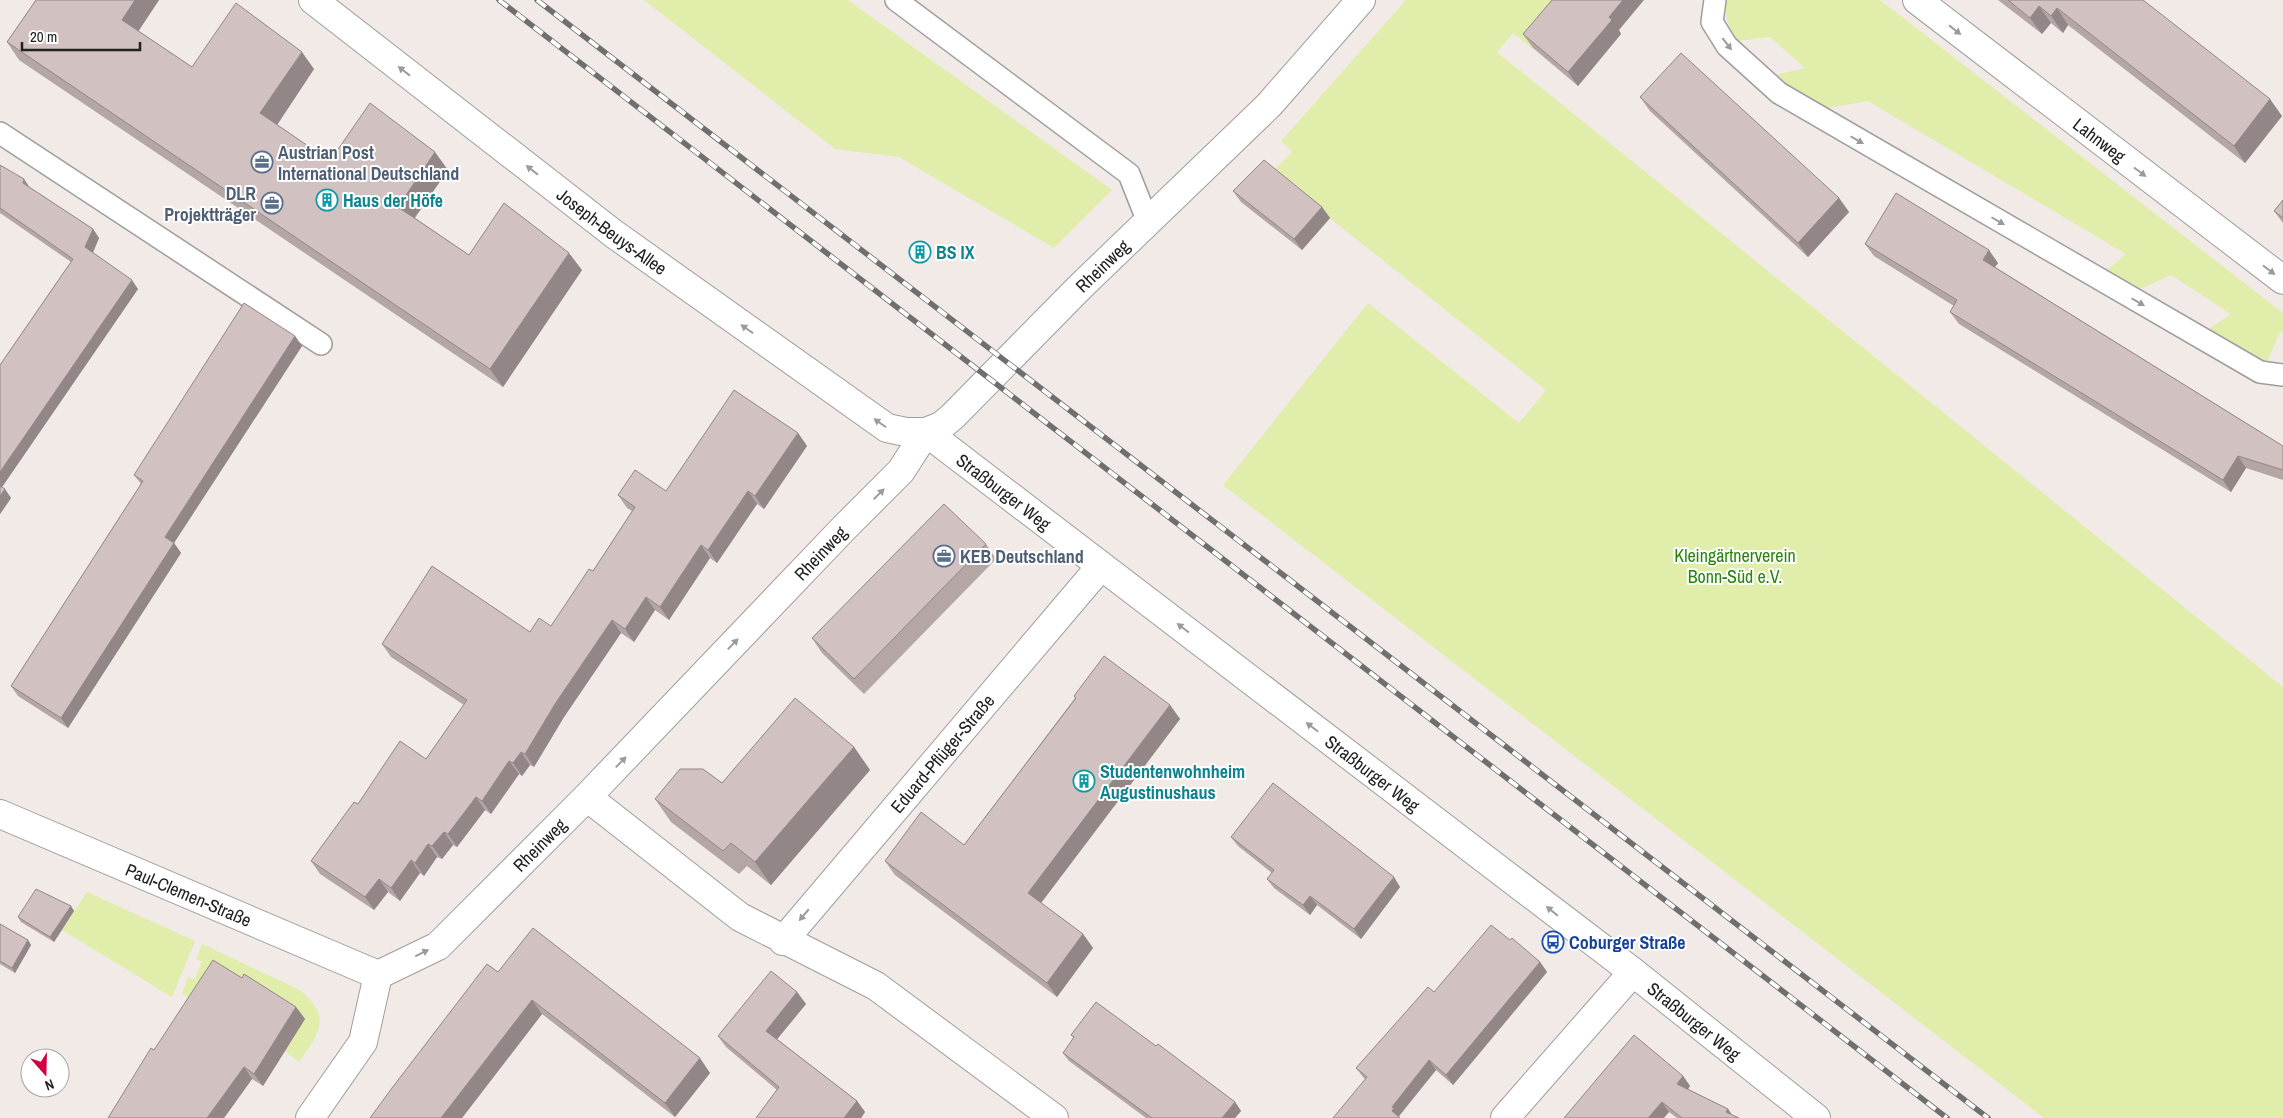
<svg xmlns="http://www.w3.org/2000/svg" width="2283" height="1118" viewBox="0 0 2283 1118" font-family="'Archivo Narrow',sans-serif">
  <style>
    .grass { fill: #e1edab }
    .lines { fill: none; stroke-linecap: round; stroke-linejoin: round }
    .lane-casing { stroke: #9e9e9e; stroke-width: 24 }
    .street-casing { stroke: #9e9e9e; stroke-width: 30 }
    .lane { stroke: #fff; stroke-width: 21 }
    .street { stroke: #fff; stroke-width: 28 }
    .rail-casing { stroke: #6f6f6f; stroke-width: 5.5 }
    .rail { stroke: #fff; stroke-width: 4; stroke-dasharray: 11; stroke-linecap: butt }
    .wall { fill: #b4a6a5 }
    .shaded-wall { fill: #928786 }
    .building { fill: #d1c1c0; stroke: #928786 }
    .oneway { fill: #9b9b9b }
    .labels { text-anchor: middle; dominant-baseline: central; stroke-width: 4; stroke-linejoin: round; paint-order: stroke }
    .street-label { font-size: 18px; fill: #212121; stroke: #fff }
    .service-label { font-size: 18px; font-weight: bold; fill: #4e5e75; stroke: #fff; text-anchor: start }
    .culture-label { font-size: 18px; font-weight: bold; fill: #0d838f; stroke: #fff; text-anchor: start }
    .park-label { font-size: 18px; fill: #278607; stroke: #fff }
    .transit-label { font-size: 18px; font-weight: bold; fill: #164399; stroke: #fff; text-anchor: start }
  </style>
  <rect width="100%" height="100%" fill="#f1eae7"/>
  <g class="grass">
    <path d="M644 0H848L1112 190 1054 248 899 157 835 149Z"/>
    <path d="M1406 0H1573L1533 49 1513 33 1497 52 2283 687V1118H2044L1223 485 1368 303 1519 423 1546 390 1272 172 1292 152 1281 141Z"/>
    <path d="M1725 0H1880L2283 313V333L2280 332 2267 362 2250 357 2202 334 2231 314 2171 275 2136 291 2107 270 2126 254 1868 101 1823 109 1771 76 1805 68 1770 37 1736 41 1727 20Z"/>
    <path d="M87 892 195 941 172 997 62 930Z"/>
    <path d="M202 944 300 990C332 1017 320 1033 299 1062L285 1051 182 994 188 977 195 979 202 961 196 959Z"/>
  </g>
  <g class="lines">
    <g class="lane-casing">
      <g id="lane">
        <path d="M896 0 1129 174 1148 222"/>
        <path d="M1715 0 1712 22 1727 46 1779 93 2260 372 2283 375"/>
        <path d="M0 133 321 344"/>
      </g>
    </g>
    <g class="street-casing">
      <g id="street">
        <path id="s1" d="M313 0 614 234 887 428 906 432H926"/>
        <path id="s2" d="M1917 0 2283 280"/>
        <path id="s3" d="M926 432 1633 972 1816 1118"/>
        <path d="M587 797 740 917 876 986 1054 1118"/>
        <path id="s4" d="M0 814 378 975"/>
        <path id="s5" d="M783 941 1101 566"/>
        <path id="s6" d="M378 975 438 946 587 797 844 528 901 471 926 432 941 426 952 417 1080 287 1269 105 1361 0"/>
        <path d="M310 1118 363 1042 378 975"/>
        <path d="M1505 1118 1633 972"/>
      </g>
    </g>
    <use href="#lane" class="lane"/>
    <use href="#street" class="street"/>
    <g class="rail-casing">
      <g id="rail">
        <path d="M499 0 1947 1118"/>
        <path d="M537 0 1988 1118"/>
      </g>
    </g>
    <use href="#rail" class="rail"/>
  </g>
  <g class="wall">
    <path d="M36 0H159L138 31 192 67 314 69 277 125 330 161 448 170 415 218 469 255 582 270 503 387 19 60 7 42Z"/>
    <path d="M1998 0H2143L2282 116 2245 163 2068 25 2063 33 2051 23 2042 34Z"/>
    <path d="M1619 30 1621 34 1578 86 1533 48 1523 34Z"/>
    <path d="M1640 97 1839 198 1849 212 1808 257 1650 111Z"/>
    <path d="M0 165 30 188 93 229 99 238 93 253 138 289 2 487 11 498 0 514V365L71 262 0 213Z"/>
    <path d="M1233 191 1322 207 1330 218 1302 250 1241 202Z"/>
    <path d="M2283 200V223L2274 211Z"/>
    <path d="M1865 244 1998 263 1995 267 2283 446V480L2246 468 2231 492 1959 324 1950 312 1954 306 1874 256Z"/>
    <path d="M295 336 302 346 174 543 181 553 68 728 18 696 11 686 141 484 134 475Z"/>
    <path d="M798 433 807 446 764 509 757 504 717 563 710 558 669 620 655 610 634 642 621 633 564 717 534 767 530 765 522 776 519 774 491 814 485 810 457 847 453 845 442 859 437 857 424 876 420 873 400 901 388 892 374 910 320 874 311 861 358 804 426 759 464 705 391 657 382 644 530 632 551 626 593 571 632 511 627 508 618 495 666 491Z"/>
    <path d="M986 544 996 559 864 694 822 653 812 638Z"/>
    <path d="M1074 696 1170 705 1180 719 1041 903 1083 934 1093 948 1057 997 895 875 885 861 964 845 1075 698Z"/>
    <path d="M854 747 870 770 771 885 747 866 739 874 671 822 655 799 722 783Z"/>
    <path d="M1231 837 1400 887 1361 939 1317 905 1310 915 1274 888 1267 879 1272 873 1238 846Z"/>
    <path d="M71 906 74 911 54 942 21 922 18 917Z"/>
    <path d="M0 924 28 940 31 945 15 973 0 964Z"/>
    <path d="M1510 940 1540 962 1547 972 1453 1085 1436 1070 1399 1116 1363 1077 1356 1068Z"/>
    <path d="M498 972 710 1073 675 1117 542 1014 462 1118H370Z"/>
    <path d="M797 992 806 1004 777 1039 857 1101 865 1112 861 1118H756L777 1090 726 1047 718 1036Z"/>
    <path d="M296 1007 305 1019 263 1086 252 1079 224 1118H108L154 1050Z"/>
    <path d="M1071 1035 1156 1046 1235 1102 1241 1111 1235 1118H1146L1069 1061 1063 1053 1074 1038Z"/>
    <path d="M1683 1076 1690 1086 1688 1089 1728 1109 1732 1115 1739 1118H1677L1669 1112 1564 1118Z"/>
  </g>
  <g class="shaded-wall">
    <path d="M135 0H159L134 38 122 20Z"/>
    <path d="M1623 0H1644L1619 30 1621 34 1578 86 1568 72 1609 17Z"/>
    <path d="M2039 6 2051 23 2042 34 2030 18Z"/>
    <path d="M2057 8 2068 25 2063 33 2051 16Z"/>
    <path d="M302 52 314 69 273 131 260 113Z"/>
    <path d="M2270 99 2282 116 2245 163 2234 146Z"/>
    <path d="M435 152 448 170 410 224 398 207Z"/>
    <path d="M24 179 30 188 23 183Z"/>
    <path d="M1839 198 1849 212 1808 257 1798 243Z"/>
    <path d="M1322 207 1330 218 1302 250 1294 239Z"/>
    <path d="M93 229 99 238 91 256 85 247Z"/>
    <path d="M1989 250 1998 263 1991 272 1983 260Z"/>
    <path d="M569 253 582 270 503 387 490 369Z"/>
    <path d="M132 280 138 289 0 490V472Z"/>
    <path d="M295 336 302 346 174 543 181 553 68 728 61 718 165 537Z"/>
    <path d="M798 433 807 446 764 509 755 496Z"/>
    <path d="M2238 456 2246 468 2231 492 2223 480Z"/>
    <path d="M5 489 11 498 0 514V496Z"/>
    <path d="M748 491 757 504 717 563 708 550Z"/>
    <path d="M701 545 710 558 669 620 660 607Z"/>
    <path d="M646 597 655 610 634 642 625 629Z"/>
    <path d="M612 620 621 633 564 717 534 767 525 754 555 704Z"/>
    <path d="M1170 705 1180 719 1038 907 1028 893Z"/>
    <path d="M854 747 870 770 771 885 755 862Z"/>
    <path d="M521 752 530 765 522 776 513 763Z"/>
    <path d="M509 761 519 774 491 814 482 801Z"/>
    <path d="M476 797 485 810 457 847 448 834Z"/>
    <path d="M444 832 453 845 442 859 432 846Z"/>
    <path d="M428 844 437 857 424 876 415 863Z"/>
    <path d="M411 860 420 873 400 901 391 888Z"/>
    <path d="M1394 877 1400 887 1361 939 1354 929Z"/>
    <path d="M379 879 388 892 374 910 365 897Z"/>
    <path d="M1310 896 1317 905 1310 915 1303 905Z"/>
    <path d="M71 906 74 911 54 942 50 937Z"/>
    <path d="M1083 934 1093 948 1057 997 1047 983Z"/>
    <path d="M28 940 31 945 15 973 12 968Z"/>
    <path d="M1540 962 1547 972 1453 1085 1446 1075Z"/>
    <path d="M797 992 806 1004 774 1043 766 1031Z"/>
    <path d="M532 1000 542 1014 462 1118H441Z"/>
    <path d="M296 1007 305 1019 263 1086 254 1074Z"/>
    <path d="M700 1058 710 1073 675 1117 665 1103Z"/>
    <path d="M1429 1060 1436 1070 1399 1116 1400 1118 1392 1111V1107Z"/>
    <path d="M244 1067 252 1079 224 1118H207Z"/>
    <path d="M1683 1076 1690 1086 1684 1094 1677 1084Z"/>
    <path d="M857 1101 865 1112 861 1118H844Z"/>
    <path d="M1235 1102 1241 1111 1235 1118H1222Z"/>
    <path d="M1662 1102 1669 1112 1664 1118H1648Z"/>
    <path d="M1728 1109 1734 1118 1726 1112Z"/>
  </g>
  <g class="building">
    <path d="M36 0H135L122 20 192 67 236 3 302 52 260 113 330 161 370 103 435 152 398 207 469 255 504 203 569 253 490 369 7 42Z"/>
    <path d="M1552 0H1623L1609 17 1612 20 1568 72 1523 34Z"/>
    <path d="M2008 0H2143L2270 99 2234 146 2057 8 2051 16 2039 6 2030 18Z"/>
    <path d="M1681 53 1839 198 1798 243 1640 97Z"/>
    <path d="M1264 160 1322 207 1294 239 1233 191Z"/>
    <path d="M0 165 24 179 23 183 93 229 85 247 132 280 0 472V365L73 259 0 208Z"/>
    <path d="M1896 193 1989 250 1983 260 2283 446V470L2238 456 2223 480 1950 312 1957 300 1865 244Z"/>
    <path d="M2283 200V218L2274 211Z"/>
    <path d="M244 303 295 336 165 537 174 543 61 718 11 686 143 481 134 475Z"/>
    <path d="M734 390 798 433 755 496 748 491 708 550 701 545 660 607 646 597 625 629 612 620 555 704 525 754 521 752 513 763 509 761 482 801 476 797 448 834 444 832 432 846 428 844 415 863 411 860 391 888 379 879 365 897 311 861 354 802 358 804 400 741 426 759 467 700 382 644 432 566 530 632 539 618 551 626 589 569 593 571 635 507 618 495 635 470 666 491Z"/>
    <path d="M0 486 5 489 0 496Z"/>
    <path d="M944 504 986 544 854 679 812 638Z"/>
    <path d="M1104 656 1170 705 1028 893 1083 934 1047 983 885 861 921 812 964 845 1076 698 1074 696Z"/>
    <path d="M795 698 854 747 755 862 731 843 723 851 655 799 680 769H703L722 783Z"/>
    <path d="M1273 783 1394 877 1354 929 1310 896 1303 905 1267 879 1274 870 1231 837Z"/>
    <path d="M36 889 71 906 50 937 18 917Z"/>
    <path d="M0 924 28 940 12 968 0 961Z"/>
    <path d="M1491 925 1510 940 1512 938 1540 962 1446 1075 1429 1060 1392 1107 1394 1108 1392 1111 1400 1118H1333L1367 1077 1356 1068 1428 987 1434 992Z"/>
    <path d="M533 928 700 1058 665 1103 532 1000 441 1118H370L392 1088 487 964 498 972Z"/>
    <path d="M213 960 242 978 244 974 296 1007 254 1074 244 1067 207 1118H108L151 1048 154 1050Z"/>
    <path d="M771 971 797 992 766 1031 857 1101 844 1118H756L779 1087 718 1036Z"/>
    <path d="M1096 1002 1156 1046 1158 1044 1235 1102 1222 1118H1152L1063 1053 1074 1037 1071 1035Z"/>
    <path d="M1634 1035 1683 1076 1677 1084 1728 1109 1726 1112 1739 1118H1682L1662 1102 1648 1118H1564Z"/>
  </g>
  <defs><path id="oneway-solid" d="M-6-.8H1V-3.2L6.5 0L1 3.2V.8H-6Z" transform="scale(1.25)"/></defs>
  <g class="oneway">
    <use href="#oneway-solid" transform="translate(1955 30) rotate(38)"/>
    <use href="#oneway-solid" transform="translate(1727 44) rotate(52)"/>
    <use href="#oneway-solid" transform="translate(404 71) rotate(-142)"/>
    <use href="#oneway-solid" transform="translate(1857 140) rotate(30)"/>
    <use href="#oneway-solid" transform="translate(532 170) rotate(-142)"/>
    <use href="#oneway-solid" transform="translate(2140 172) rotate(37)"/>
    <use href="#oneway-solid" transform="translate(1998 221) rotate(30)"/>
    <use href="#oneway-solid" transform="translate(2269 270) rotate(37)"/>
    <use href="#oneway-solid" transform="translate(2138 302) rotate(30)"/>
    <use href="#oneway-solid" transform="translate(747 329) rotate(-145)"/>
    <use href="#oneway-solid" transform="translate(880 423) rotate(-145)"/>
    <use href="#oneway-solid" transform="translate(879 494) rotate(-45)"/>
    <use href="#oneway-solid" transform="translate(1183 628) rotate(-143)"/>
    <use href="#oneway-solid" transform="translate(733 644) rotate(-46)"/>
    <use href="#oneway-solid" transform="translate(1312 727) rotate(-143)"/>
    <use href="#oneway-solid" transform="translate(621 762) rotate(-46)"/>
    <use href="#oneway-solid" transform="translate(1552 911) rotate(-141)"/>
    <use href="#oneway-solid" transform="translate(804 915) rotate(130)"/>
    <use href="#oneway-solid" transform="translate(422 953) rotate(-26)"/>
  </g>
  <defs>
    <g id="office-ring" transform="scale(1.125)"><circle r="9.5" fill="#fff" stroke="#5c6f8a" stroke-width="1.5"/><path d="M-6-3h4V-5.5h4V-3h4V5H-6ZM-1-4.5V-3h2v-1.5ZM-6 0V1H6V0Z" fill="#5c6f8a"/></g>
    <g id="building-ring" transform="scale(1.125)"><circle r="9.5" fill="#fff" stroke="#0f9aa8" stroke-width="1.5"/><path d="M-4-6H4V6H1V3H-1V6H-4ZM-2.5-4.3h1.7v1.8h-1.7ZM.8-4.3h1.7v1.8H.8ZM-2.5-1h1.7V.8h-1.7ZM.8-1h1.7V.8H.8Z" fill="#0f9aa8"/></g>
    <g id="bus-ring" transform="scale(1.125)"><circle r="9.5" fill="#fff" stroke="#1a4fb4" stroke-width="1.5"/><path d="M-5-6H5V4H4V6H2V4H-2V6H-4V4H-5ZM-3.5-4V0h7V-4ZM-3.5 1.2v1.5H-2V1.2ZM2 1.2v1.5H3.5V1.2Z" fill="#1a4fb4"/></g>
  </defs>
  <g fill-rule="evenodd">
    <use href="#office-ring" x="262" y="162"/>
    <use href="#building-ring" x="327" y="200"/>
    <use href="#office-ring" x="272" y="203"/>
    <use href="#building-ring" x="920" y="252"/>
    <use href="#office-ring" x="944" y="556"/>
    <use href="#building-ring" x="1084" y="781"/>
    <use href="#bus-ring" x="1553" y="942"/>
  </g>
  <g class="labels">
    <g class="street-label">
      <text stroke="none"><textPath href="#s2" startOffset="230">Lahnweg</textPath></text>
      <text stroke="none"><textPath href="#s1" startOffset="378">Joseph-Beuys-Allee</textPath></text>
      <text stroke="none"><textPath href="#s6" startOffset="1020">Rheinweg</textPath></text>
      <text stroke="none"><textPath href="#s3" startOffset="98">Straßburger Weg</textPath></text>
      <text stroke="none"><textPath href="#s6" startOffset="615">Rheinweg</textPath></text>
      <text stroke="none"><textPath href="#s5" startOffset="246">Eduard-Pflüger-Straße</textPath></text>
      <text stroke="none"><textPath href="#s3" startOffset="562">Straßburger Weg</textPath></text>
      <text stroke="none"><textPath href="#s6" startOffset="210">Rheinweg</textPath></text>
      <text stroke="none"><textPath href="#s4" startOffset="205">Paul-Clemen-Straße</textPath></text>
      <text stroke="none"><textPath href="#s3" startOffset="968">Straßburger Weg</textPath></text>
    </g>
    <g class="service-label">
      <text x="278" y="152">Austrian Post<tspan x="278" dy="21">International Deutschland</tspan></text>
      <text x="256" y="193" text-anchor="end">DLR<tspan x="256" dy="21">Projektträger</tspan></text>
      <text x="960" y="556">KEB Deutschland</text>
    </g>
    <g class="culture-label">
      <text x="343" y="200">Haus der Höfe</text>
      <text x="936" y="252">BS IX</text>
      <text x="1100" y="771">Studentenwohnheim<tspan x="1100" dy="21">Augustinushaus</tspan></text>
    </g>
    <g class="park-label">
      <text x="1735" y="555">Kleingärtnerverein<tspan x="1735" dy="21">Bonn-Süd e.V.</tspan></text>
    </g>
    <g class="transit-label">
      <text x="1569" y="942">Coburger Straße</text>
    </g>
  </g>
  <g transform="translate(45 1073) rotate(160)"><circle r="24" fill="#ffffff" stroke="#a6a6a6"/>
  <path d="M0-4L9 19L0 12L-9 19Z" fill="#d10045"/>
  <text y="-8" font-size="14" font-weight="bold" text-anchor="middle" fill="#212121">N</text>
  </g>
  <path d="M22 42v8h118v-8" fill="none" stroke="#212121" stroke-width="2.5"/>
  <text x="30" y="42" font-size="15" fill="#212121" stroke="#ffffff" stroke-width="4" paint-order="stroke">20 m</text>
</svg>
